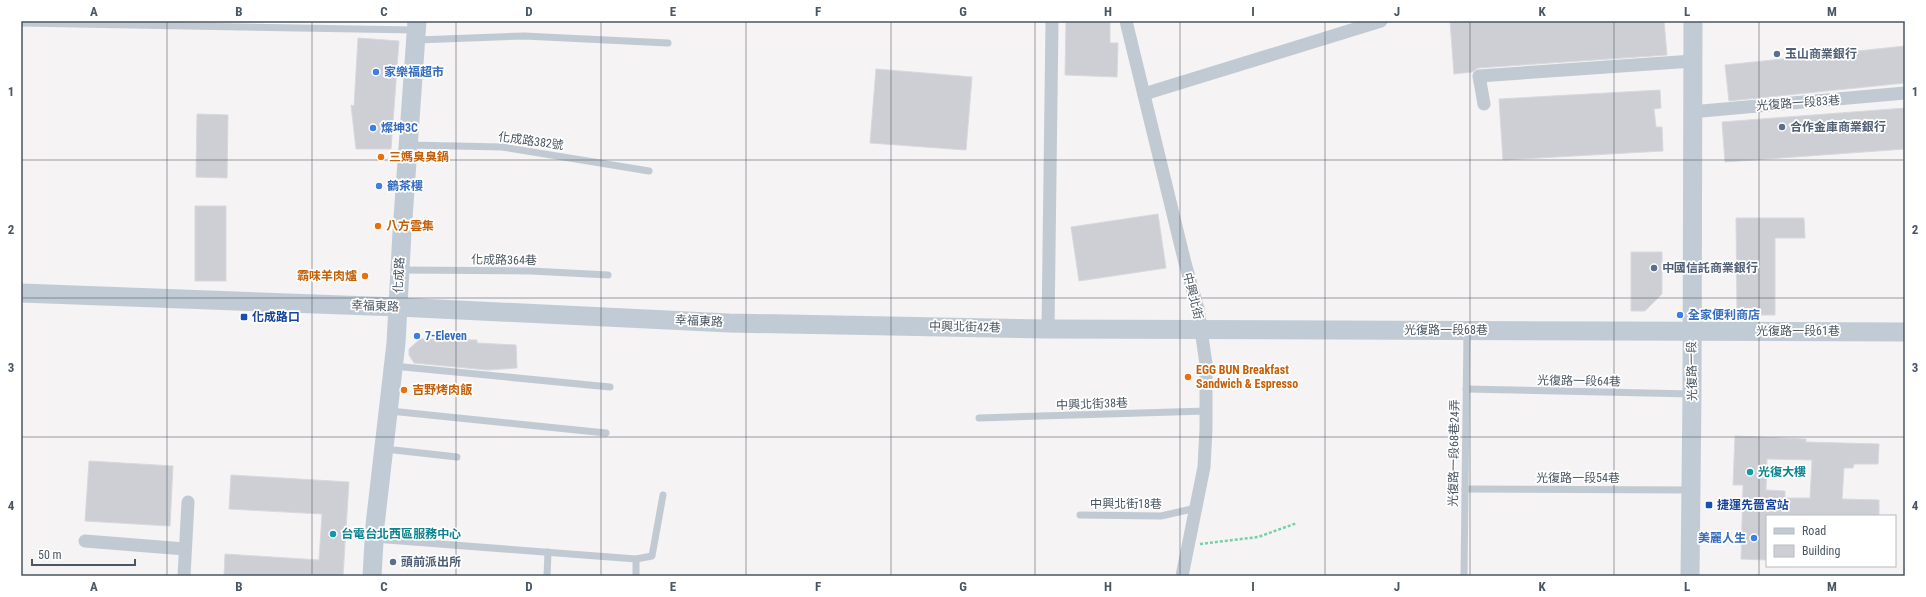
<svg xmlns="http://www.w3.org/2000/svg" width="1926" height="597" viewBox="0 0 1926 597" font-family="'Roboto Condensed','Noto Sans TC',sans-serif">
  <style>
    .building { fill: #cdcfd5; stroke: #d7d9de; fill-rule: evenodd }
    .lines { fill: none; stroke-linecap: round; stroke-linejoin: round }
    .path { stroke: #7ad0a6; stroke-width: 2.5; stroke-dasharray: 3 2; stroke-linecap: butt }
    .lane { stroke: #c1cad2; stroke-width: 7 }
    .street { stroke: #c1cad2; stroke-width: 13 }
    .secondary { stroke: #c1cbd6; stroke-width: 19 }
    .grid { fill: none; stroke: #4a5661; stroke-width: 1; stroke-opacity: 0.55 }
    .service-dot { fill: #5c6f8a; stroke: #fff; stroke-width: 1.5 }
    .shop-dot { fill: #3f7fe0; stroke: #fff; stroke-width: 1.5 }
    .food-dot { fill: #e8710a; stroke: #fff; stroke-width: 1.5 }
    .transit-dot { fill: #1a4fb4; stroke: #fff; stroke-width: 1.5 }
    .culture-dot { fill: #0f9aa8; stroke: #fff; stroke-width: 1.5 }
    .labels { text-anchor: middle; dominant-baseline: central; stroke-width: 3.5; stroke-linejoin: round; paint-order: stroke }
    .service-label { font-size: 12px; font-weight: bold; fill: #4e5e75; stroke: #fff; text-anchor: start }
    .shop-label { font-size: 12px; font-weight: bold; fill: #366cbe; stroke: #fff; text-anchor: start }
    .street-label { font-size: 12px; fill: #4a5661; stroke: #fff }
    .food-label { font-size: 12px; font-weight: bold; fill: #c56008; stroke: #fff; text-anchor: start }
    .transit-label { font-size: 12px; font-weight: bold; fill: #164399; stroke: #fff; text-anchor: start }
    .culture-label { font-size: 12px; font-weight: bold; fill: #0d838f; stroke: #fff; text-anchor: start }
    .neatline { fill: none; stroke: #4a5661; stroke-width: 1.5 }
    .grid-label { font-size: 13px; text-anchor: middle; font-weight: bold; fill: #4a5661 }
  </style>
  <rect width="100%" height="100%" fill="#f5f3f3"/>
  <g class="building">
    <path d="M1066 21H1110V43H1118L1117 77 1065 75Z"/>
    <path d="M1450 21H1664L1667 55 1478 68 1472 72 1454 74Z"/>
    <path d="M358 38 399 41 391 149H356L351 105 354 106Z"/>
    <path d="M1905 46V83L1729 101 1725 65Z"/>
    <path d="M876 69 972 77 966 150 870 143Z"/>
    <path d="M1660 90 1661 108 1654 109 1656 127H1662L1663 151 1503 160 1499 99Z"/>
    <path d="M1905 108V149L1725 162 1722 122Z"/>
    <path d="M197 114 228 115 227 178 196 177Z"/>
    <rect x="195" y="206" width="31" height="75"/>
    <path d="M1158 214 1166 268 1079 281 1071 227Z"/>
    <path d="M1736 218H1804L1805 238H1775V315H1737Z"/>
    <path d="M1631 252H1662V294L1645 311H1631Z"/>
    <path d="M420 339 477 340V343L516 345 517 368 488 370 414 363 409 355V349Z"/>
    <path d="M1735 436 1806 439V442L1879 444 1878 464H1854L1853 468H1844L1842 499 1879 500V516H1767V560L1741 559 1743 485H1733ZM1767 459 1812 460 1810 498H1785V491L1766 490Z"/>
    <path d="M89 461 173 466 170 526 85 521Z"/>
    <path d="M231 475 349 482 343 576H224L225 554 319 560 322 514 229 509Z"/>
  </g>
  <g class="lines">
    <path class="path" d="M1200 544 1258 537 1297 523"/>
    <g class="lane">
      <path d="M21 23 415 30"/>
      <path d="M417 40 524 36 668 43"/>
      <path d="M409 145 502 147 649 171"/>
      <path d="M400 270 531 271 608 275"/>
      <path d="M393 366 610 387"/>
      <path d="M1466 389 1692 394"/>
      <path d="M390 411 606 433"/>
      <path d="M979 418 1206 411"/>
      <path d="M385 449 457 457"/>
      <path d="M1465 489 1691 490"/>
      <path d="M1080 515 1161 516 1196 508"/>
      <path d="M374 539 636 559 652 556 663 495"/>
      <path d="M547 576 548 552"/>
      <path d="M636 576V559"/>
      <path d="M1464 576 1467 330"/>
    </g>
    <g class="street">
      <path d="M1126 21 1185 263 1198 309 1206 364V429L1204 467 1182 576"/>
      <path d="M1144 94 1381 21"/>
      <path d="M1484 104 1479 76 1693 61"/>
      <path d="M1691 112 1905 93"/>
      <path d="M1048 329 1052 21"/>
      <path d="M85 541 185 549"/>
      <path d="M184 576 188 502"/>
    </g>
    <g class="secondary">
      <path d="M21 293 398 307 729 323 1048 329 1905 332"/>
      <path d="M372 576 375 525 396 343 402 232 417 21"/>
      <path d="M1690 576 1692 394 1693 21"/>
    </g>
  </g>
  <path class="grid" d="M167 21V576M312 21V576M456 21V576M601 21V576M746 21V576M891 21V576M1035 21V576M1180 21V576M1325 21V576M1470 21V576M1614 21V576M1759 21V576M21 160H1905M21 298H1905M21 437H1905"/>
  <g class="service-dot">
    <circle cx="1777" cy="54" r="4"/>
    <circle cx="1782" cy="127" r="4"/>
    <circle cx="1654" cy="268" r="4"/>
    <circle cx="393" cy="562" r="4"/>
  </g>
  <g class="shop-dot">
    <circle cx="376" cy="72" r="4"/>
    <circle cx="373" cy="128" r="4"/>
    <circle cx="379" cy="186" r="4"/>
    <circle cx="1680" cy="315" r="4"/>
    <circle cx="417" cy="336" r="4"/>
    <circle cx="1754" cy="538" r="4"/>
  </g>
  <g class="food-dot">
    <circle cx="381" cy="157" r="4"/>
    <circle cx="378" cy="226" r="4"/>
    <circle cx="365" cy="276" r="4"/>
    <circle cx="1188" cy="377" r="4"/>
    <circle cx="404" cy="390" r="4"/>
  </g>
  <g class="transit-dot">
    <rect x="240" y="313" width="8" height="8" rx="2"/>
    <rect x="1705" y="501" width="8" height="8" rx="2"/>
  </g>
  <g class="culture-dot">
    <circle cx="1750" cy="472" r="4"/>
    <circle cx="333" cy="534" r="4"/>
  </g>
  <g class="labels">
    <g class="service-label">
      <text x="1785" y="54">玉山商業銀行</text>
      <text x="1790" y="127">合作金庫商業銀行</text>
      <text x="1662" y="268">中國信託商業銀行</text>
      <text x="401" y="562">頭前派出所</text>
    </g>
    <g class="shop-label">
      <text x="384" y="72">家樂福超市</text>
      <text x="381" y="128">燦坤3C</text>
      <text x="387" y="186">鶴茶樓</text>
      <text x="1688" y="315">全家便利商店</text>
      <text x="425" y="336">7-Eleven</text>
      <text x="1746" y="538" text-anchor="end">美麗人生</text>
    </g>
    <g class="street-label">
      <text transform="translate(1798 103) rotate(-4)">光復路一段83巷</text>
      <text transform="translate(531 141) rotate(8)">化成路382號</text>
      <text transform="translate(504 260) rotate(1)">化成路364巷</text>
      <text transform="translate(399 275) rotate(-87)">化成路</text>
      <text transform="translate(1193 296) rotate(76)">中興北街</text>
      <text transform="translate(375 306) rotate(2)">幸福東路</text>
      <text transform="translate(699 321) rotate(3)">幸福東路</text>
      <text transform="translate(965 327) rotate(1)">中興北街42巷</text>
      <text x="1446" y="330">光復路一段68巷</text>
      <text x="1798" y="331">光復路一段61巷</text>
      <text transform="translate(1692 371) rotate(-91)">光復路一段</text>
      <text transform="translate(1579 381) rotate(1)">光復路一段64巷</text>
      <text transform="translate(1092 404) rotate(-2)">中興北街38巷</text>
      <text transform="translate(1454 453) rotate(-89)">光復路一段68巷24弄</text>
      <text x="1578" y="478">光復路一段54巷</text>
      <text x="1126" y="504">中興北街18巷</text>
    </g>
    <g class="food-label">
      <text x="389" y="157">三媽臭臭鍋</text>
      <text x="386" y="226">八方雲集</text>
      <text x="357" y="276" text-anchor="end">霸味羊肉爐</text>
      <text x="1196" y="370">EGG BUN Breakfast<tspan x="1196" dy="14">Sandwich &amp; Espresso</tspan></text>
      <text x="412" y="390">吉野烤肉飯</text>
    </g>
    <g class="transit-label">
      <text x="252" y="317">化成路口</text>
      <text x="1717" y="505">捷運先嗇宮站</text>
    </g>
    <g class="culture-label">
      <text x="1758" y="472">光復大樓</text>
      <text x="341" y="534">台電台北西區服務中心</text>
    </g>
  </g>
  <rect width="1926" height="597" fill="none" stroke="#ffffff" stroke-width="44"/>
  <rect x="1766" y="515" width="130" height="52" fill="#ffffff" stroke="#b7bbc0"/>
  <rect x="1774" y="528" width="20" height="6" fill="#c1cbd6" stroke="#b7bbc0"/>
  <text x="1802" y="535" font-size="12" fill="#4a5661">Road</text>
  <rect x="1774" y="545" width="20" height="12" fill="#cdcfd5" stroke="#b7bbc0"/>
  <text x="1802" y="555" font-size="12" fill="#4a5661">Building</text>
  <path d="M32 559v6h103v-6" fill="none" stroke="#4a5661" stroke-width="2"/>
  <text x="38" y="559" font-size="12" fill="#4a5661" stroke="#ffffff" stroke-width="3" paint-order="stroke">50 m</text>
  <rect x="22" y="22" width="1882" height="553" class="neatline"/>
  <g class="grid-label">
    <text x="94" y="16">A</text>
    <text x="239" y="16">B</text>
    <text x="384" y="16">C</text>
    <text x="529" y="16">D</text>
    <text x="673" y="16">E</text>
    <text x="818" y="16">F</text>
    <text x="963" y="16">G</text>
    <text x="1108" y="16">H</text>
    <text x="1253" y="16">I</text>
    <text x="1397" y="16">J</text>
    <text x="1542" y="16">K</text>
    <text x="1687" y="16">L</text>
    <text x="1832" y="16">M</text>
    <text x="11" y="96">1</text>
    <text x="1915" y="96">1</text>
    <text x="11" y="234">2</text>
    <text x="1915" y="234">2</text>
    <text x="11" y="372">3</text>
    <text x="1915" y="372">3</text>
    <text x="11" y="510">4</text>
    <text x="1915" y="510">4</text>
    <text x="94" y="591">A</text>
    <text x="239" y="591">B</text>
    <text x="384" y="591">C</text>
    <text x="529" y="591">D</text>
    <text x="673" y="591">E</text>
    <text x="818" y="591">F</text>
    <text x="963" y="591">G</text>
    <text x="1108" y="591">H</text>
    <text x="1253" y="591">I</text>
    <text x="1397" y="591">J</text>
    <text x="1542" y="591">K</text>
    <text x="1687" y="591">L</text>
    <text x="1832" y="591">M</text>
  </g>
</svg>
